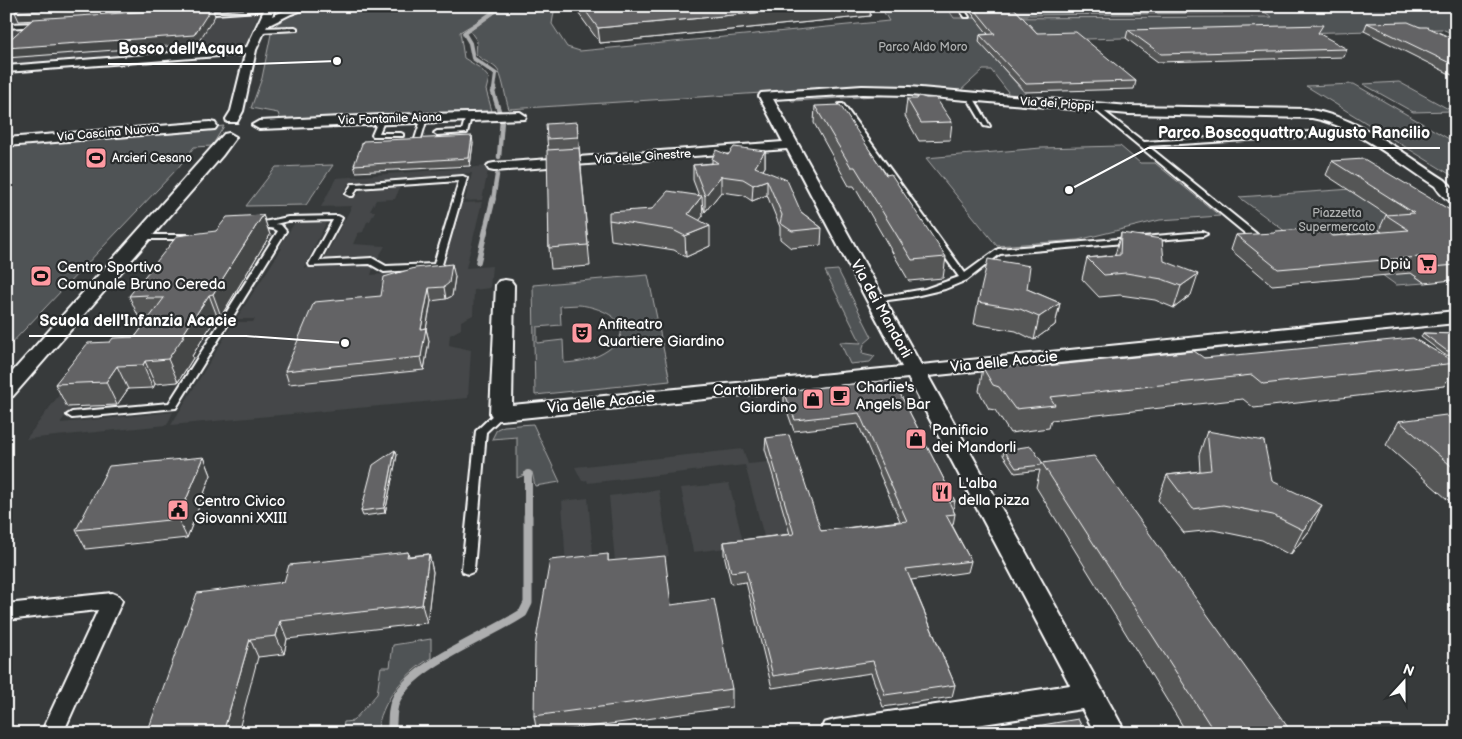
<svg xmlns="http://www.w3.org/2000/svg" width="1462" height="739" viewBox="0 0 1462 739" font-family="'Balsamiq Sans',sans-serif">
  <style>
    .built { fill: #444748 }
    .green { fill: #505354; stroke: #a8a9aa; fill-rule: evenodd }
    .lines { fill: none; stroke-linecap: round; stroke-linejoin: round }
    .stream-far4 { stroke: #adaeaf; stroke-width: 4 }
    .stream-far3 { stroke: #adaeaf; stroke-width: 4.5 }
    .stream-far2 { stroke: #adaeaf; stroke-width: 5.5 }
    .stream-far1 { stroke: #adaeaf; stroke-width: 8 }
    .stream { stroke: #adaeaf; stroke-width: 9 }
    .service-casing { stroke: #fff; stroke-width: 4 }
    .pedestrian-casing { stroke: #fff; stroke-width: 4 }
    .minor-casing { stroke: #fff; stroke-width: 4 }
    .service { fill: #2a2d2e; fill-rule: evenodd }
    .pedestrian { fill: #2a2d2e; fill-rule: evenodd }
    .minor { fill: #2a2d2e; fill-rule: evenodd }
    .wall { fill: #555657; stroke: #fff }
    .shaded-wall { fill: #454647; stroke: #fff }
    .building { fill: #636465; stroke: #fff }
    .labels { text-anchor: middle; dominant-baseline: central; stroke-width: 4.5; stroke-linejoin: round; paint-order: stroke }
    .far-park-label { font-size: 12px; fill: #b0b2b2; stroke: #2a2d2e }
    .far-street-label { font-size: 12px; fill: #fff; stroke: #2a2d2e }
    .far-poi-label { font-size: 12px; fill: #fff; stroke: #2a2d2e; text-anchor: start }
    .poi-label { font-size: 15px; fill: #fff; stroke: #2a2d2e; text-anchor: start }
    .street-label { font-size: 15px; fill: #fff; stroke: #2a2d2e }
    .leader { fill: none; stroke: #fff; stroke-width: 2 }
    .callout-dot { fill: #fff; stroke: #2a2d2e; stroke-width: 2 }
    .callout-label { font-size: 16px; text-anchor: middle; font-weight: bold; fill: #fff; stroke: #2a2d2e; stroke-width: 4.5; stroke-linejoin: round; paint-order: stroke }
  </style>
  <rect width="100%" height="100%" fill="#373a3b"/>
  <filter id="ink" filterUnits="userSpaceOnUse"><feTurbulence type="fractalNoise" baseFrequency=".02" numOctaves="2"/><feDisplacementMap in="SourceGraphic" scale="10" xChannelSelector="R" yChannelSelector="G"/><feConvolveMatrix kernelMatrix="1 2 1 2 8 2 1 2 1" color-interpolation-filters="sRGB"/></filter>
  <g filter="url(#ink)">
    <g class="built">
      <path d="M6 6H262L242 53 6 71Z"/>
      <path d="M946 6H1255L1274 16 954 18Z"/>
      <path d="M489 166 482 200 465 201 472 173 348 184 342 196H357L361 189 401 185 395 199 376 200 370 211H375L370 221 367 222 363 232 358 233 353 244 385 246 378 258 324 259 352 206 321 207 336 178Z"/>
      <path d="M482 202 466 268 492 266 490 288 474 290 473 315 461 321V329L450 335 449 345 471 350 468 398 171 425 234 322H253L255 319H236L282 248H279L295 222 327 221 304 268 374 266 371 275 443 269 462 203Z"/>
      <path d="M82 394 60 423 173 412 167 425 26 439 59 395Z"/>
      <path d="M743 449 748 464 769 462 792 541 766 544 745 465 588 483 587 480 582 481 575 467Z"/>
      <path d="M729 483 744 546 693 552 681 488Z"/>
      <path d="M659 490 669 556 615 562 609 496Z"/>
      <path d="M588 498 594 565 566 569 562 501Z"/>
    </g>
    <g class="green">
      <path d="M499 6 497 10 460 32 464 58 480 68 489 78 486 90 492 111 280 119 278 113 251 108 262 78 272 29C288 11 311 9 334 7Z"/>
      <path d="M505 6H555L552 24 567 47 580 51 889 21 880 6H946L954 18H968L1272 17 1255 6H1456V35L1442 29 980 42 1030 99 1006 98 1008 92 991 70H983L959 92 916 87H857L509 109C505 99 503 74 496 68 489 62 482 61 476 54L477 41 470 31Z"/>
      <path d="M1218 10 1223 13 1017 15 1014 12Z"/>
      <path d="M1399 82 1452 111 1413 112 1363 84Z"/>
      <path d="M1354 84 1456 143V178L1306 86Z"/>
      <path d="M844 94 892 95 792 101 788 98Z"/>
      <path d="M224 126 212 146 194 147 177 169 6 349V146Z"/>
      <path d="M1120 146 1140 163H1155L1220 216 1160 220 1078 240 997 246 926 158 1041 148Z"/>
      <path d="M333 165 306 205 246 206 276 167Z"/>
      <path d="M1352 189 1398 217 1380 231 1402 246 1376 248 1425 283 1396 285 1348 250 1302 244 1239 197Z"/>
      <path d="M838 270 872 337 864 344 862 353 875 356 870 362 850 364 840 342 861 343 825 271Z"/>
      <path d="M648 275 670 381 535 395 533 285ZM579 305C603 307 642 325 608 350 595 359 580 362 564 363L563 340 537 343V327L561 325 560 306Z"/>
      <path d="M533 424 560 482 535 486 532 472 517 478V437L492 439 497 429 504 426Z"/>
      <path d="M431 639V658C404 674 381 701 377 733H342L344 722 353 721 377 694 381 667H390L393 645Z"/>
    </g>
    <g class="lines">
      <path class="stream-far4" d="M494 89 496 74 473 58 470 43 464 33 502 6"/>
      <g class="stream-far3">
        <path d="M495 88 493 92 502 120 499 157"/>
        <path d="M493 200 497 175"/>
      </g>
      <path class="stream-far2" d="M478 262 493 199"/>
      <path class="stream-far1" d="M528 474V517"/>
      <path class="stream" d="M391 733C393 723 391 712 395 702 410 664 489 636 523 613L528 603V516"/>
      <g class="service-casing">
        <g id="service">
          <path d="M957 6H962L969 17H965Z"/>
          <path d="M269 8 271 10 200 15 198 14 200 13Z"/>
          <path d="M41 23 39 26 6 28V24Z"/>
          <path d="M295 27 297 28V30L260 32 257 30 260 28Z"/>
          <path d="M970 95 973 97 990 126 989 127 984 126 967 97Z"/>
          <path d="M839 104H843L965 273 998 249 1203 232 1207 234 1203 236 1000 254 967 280 945 289 911 297 873 302 871 300 873 298 925 289 959 277 839 106Z"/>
          <path d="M1093 106H1097L1144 142 1360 129 1363 131 1360 133 1148 146 1263 239 1264 241 1260 243H1257L1093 108Z"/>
          <path d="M466 116 471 117 467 133 437 135 434 133 437 131 462 130Z"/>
          <path d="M382 117 385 119 379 133H401L403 134V136H373L372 135 379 119Z"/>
          <path d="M422 117 427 118 420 142 417 144 414 142Z"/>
          <path d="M463 176 467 178 441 268 384 272 370 264 310 266 309 264 333 220 288 221 275 224 281 225 286 231 176 408 72 418 67 415 72 412 169 403 278 231C271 226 262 229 254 228V224L288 217 338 216 342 218 319 261 372 258 386 266 434 264 459 181 357 188 353 196H350L346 194 352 184H355Z"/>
          <path d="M140 235H189L193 237 189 239H143L139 237Z"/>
          <path d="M501 410 506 413 486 432 474 569 473 572 468 574 463 572 462 569 476 431 497 411Z"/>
        </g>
      </g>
      <g class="pedestrian-casing">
        <path id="pedestrian" d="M112 593 119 596 122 601 63 733H41L98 610 6 620V604Z"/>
      </g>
      <g class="minor-casing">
        <g id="minor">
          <path d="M266 6H276L272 16 296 6H313L291 14 267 26 256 50 243 111 237 122H227L226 119 231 111 245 54 6 72V66L247 47Z"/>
          <path d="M862 86 909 87 1129 106 1305 109C1358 116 1401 152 1445 180L1456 191V203C1446 201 1440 194 1435 186 1399 163 1354 125 1312 118L1129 114 909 95 862 94 773 99 921 365 1456 311V323L928 376 1126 733H1095L1082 709 925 733H820L824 723 835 720 1070 685 908 378 501 420 493 418 490 413 496 285 499 281 505 280 511 281 514 285 512 405 902 367 787 149 494 171 489 170 487 167 489 164 494 163 783 142 759 96 761 93Z"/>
          <path d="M520 112 526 116 525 119 259 129 252 125 259 121 382 115Z"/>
          <path d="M210 122 215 123 217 126 215 129 6 146V138Z"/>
          <path d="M229 133 236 137 222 156 13 396 6 398V379L224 134Z"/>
        </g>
      </g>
      <use href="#service" class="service"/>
      <use href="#pedestrian" class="pedestrian"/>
      <use href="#minor" class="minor"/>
    </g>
    <g class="wall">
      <path d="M576 6H871L870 16 600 43 576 10Z"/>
      <path d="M966 6H1012L1037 33 1136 81 1134 89 1025 92 979 42 980 35 988 34Z"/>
      <path d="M1367 23 1420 27 1456 40V77L1364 31Z"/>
      <path d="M1128 30 1347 49 1344 57 1158 62 1126 38Z"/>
      <path d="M907 99 952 122 950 140 919 141 905 116Z"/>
      <path d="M815 106 886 175 946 257 943 278 909 281 854 186H849L814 123Z"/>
      <path d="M577 122 590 266 551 269 549 248 548 150 547 139Z"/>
      <path d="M473 143 470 166 356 172 354 165Z"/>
      <path d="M765 151V167L763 170 801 212 822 228 821 245 791 248 780 239V227L767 195 752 201 743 195 721 192 705 212 702 204 703 216 699 220 710 246 686 257 674 250 611 240 609 220 652 209 699 196 693 180V165L712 163V159L728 155Z"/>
      <path d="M1332 161 1450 210 1456 209V283L1452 280 1425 283 1411 273 1272 285 1231 250 1236 235 1333 236 1382 232 1379 230 1386 215H1387L1326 175Z"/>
      <path d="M263 215 270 235 221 316H217L192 356 193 358 178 382 155 384 153 388 128 389 117 405 67 407 55 384 110 342 135 337 150 318H139L129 296 216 231Z"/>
      <path d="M1121 233 1164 261 1191 295 1174 308 1155 300 1120 295 1099 297 1082 279 1087 258 1115 255Z"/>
      <path d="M455 277 452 296 446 299 431 301 426 329 429 341 424 370 289 384 285 371 381 296Z"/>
      <path d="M1027 289 1060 303 1055 325 1034 340 1016 331 974 324 978 302Z"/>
      <path d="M1423 333 1456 334V356L1445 355 1421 337Z"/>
      <path d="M1204 358 1456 362V364L1444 386 1254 408 1243 399 1051 420 1049 428 1010 433 995 410 989 409 979 391 983 368 1036 367Z"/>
      <path d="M893 380 955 501 953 510 955 514 953 525H952L971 561 968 572 911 580 955 685 952 697 883 707 871 673 772 688 746 582 731 584 724 554V542L790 534 765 449 766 438 821 531 900 521 858 424 794 431 784 402V391Z"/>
      <path d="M1399 421 1456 423V507L1386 445Z"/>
      <path d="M1207 431 1272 481 1310 530 1290 555 1262 540 1213 530 1184 533 1158 500 1167 475 1200 471 1199 455Z"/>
      <path d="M395 450 397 455 385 513 363 516 361 511Z"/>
      <path d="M1004 450 1042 462 1292 733H1187L1036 487 1040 470 1015 473 1003 455Z"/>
      <path d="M204 457 211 475 187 538 86 549 76 530Z"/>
      <path d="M408 552 409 556 429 554 433 572 427 623 287 639 284 654 258 657 147 733 284 582Z"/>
      <path d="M608 554V561L671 605 732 689V707L546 733H537L534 716Z"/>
    </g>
    <g class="shaded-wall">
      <path d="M123 6H225L220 7 219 9 213 10 215 16 197 44 6 58V48L211 10 19 21 15 12Z"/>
      <path d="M826 6H871L870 16 600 43 598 28Z"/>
      <path d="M472 136 473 143 470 166 469 158Z"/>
      <path d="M765 151V167L755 182V167Z"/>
      <path d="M721 176V192L705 212V196Z"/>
      <path d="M767 180V195L752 201 753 185Z"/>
      <path d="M702 196 703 216 688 235V214Z"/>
      <path d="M263 215 270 235 221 316 213 294Z"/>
      <path d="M710 226V246L686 257 685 236Z"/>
      <path d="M452 264 455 277 452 296 446 299 444 287Z"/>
      <path d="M1198 274 1191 295 1174 308 1181 286Z"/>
      <path d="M429 288 431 301 426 329 429 341 424 370 421 357V329Z"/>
      <path d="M209 295 217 316 192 356 193 358 178 382 168 359 182 336Z"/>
      <path d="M1060 303 1055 325 1034 340 1039 317Z"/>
      <path d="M145 361 155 384 153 388 143 365Z"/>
      <path d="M117 366 128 389 117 405 106 382Z"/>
      <path d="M395 450 397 455 385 513 384 508Z"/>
      <path d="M204 457 211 475 187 538 178 519Z"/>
      <path d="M1322 505 1310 530 1290 555 1303 530Z"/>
      <path d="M429 554 433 572 427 623 422 605Z"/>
      <path d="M280 621 287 639 284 654 276 636Z"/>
      <path d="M250 639 258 657 238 733H223Z"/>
    </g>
    <g class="building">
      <path d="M23 6H123L15 12Z"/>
      <path d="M582 6H826L598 28Z"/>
      <path d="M972 6H1012L1037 33 1076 32 1136 81 1026 84 980 35 995 34Z"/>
      <path d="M212 7 194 35 6 48V43L33 19Z"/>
      <path d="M1408 22 1420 27H1427L1456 40V66L1367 23Z"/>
      <path d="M1323 25 1318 33 1347 49 1161 54 1128 30Z"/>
      <path d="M919 96 926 98H936L952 122 921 123 907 99H917Z"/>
      <path d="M840 105 886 175 891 174 946 257 912 260 855 167H851L815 106Z"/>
      <path d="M577 122 578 137 547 139 546 124Z"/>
      <path d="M472 136 469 158 354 165 363 141Z"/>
      <path d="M734 147 765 151 755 167 787 180 801 212 822 228 792 231 780 223 782 215 767 180 753 185 743 179 721 176 705 196 693 165 718 163 712 159 716 150 728 155Z"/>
      <path d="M579 148 588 245 549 248 547 150Z"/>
      <path d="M1364 159 1450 210 1456 209V265L1433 267 1419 257 1278 269 1236 235 1274 233 1276 231 1321 228 1333 236 1409 230 1386 215 1414 213 1332 161Z"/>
      <path d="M668 191 702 196 688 214 710 226 685 236 673 230 609 220V212L652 209Z"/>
      <path d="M263 215 213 294 209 295 182 336H184L168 359 145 361 143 365 117 366 106 382 55 384 88 343 110 342 113 338 135 337 164 298H145L148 295 129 296 177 236 216 231 227 217Z"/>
      <path d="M1121 233 1162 239 1164 261 1198 274 1181 286 1162 279 1126 273 1104 275 1087 258 1120 255Z"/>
      <path d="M988 259 1030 266 1027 289 1060 303 1039 317 1020 309 978 302Z"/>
      <path d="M452 264 449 283 444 287 429 288 421 329 426 328 421 357 285 371 314 302 381 296 384 277 415 268Z"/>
      <path d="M1423 333 1456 334V351H1447Z"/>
      <path d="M1413 338 1456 363 1263 384 1252 375 1050 397 1055 405 1015 409 999 387 993 385 983 368 1034 364 1036 367 1194 351 1204 358Z"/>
      <path d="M893 380 955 501 949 502 955 514 946 515 971 561 906 569 955 685 885 695 873 661 773 676 746 570 731 572 724 542 794 534 766 438 789 435 821 531 907 521 859 413 795 420 784 391Z"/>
      <path d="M1446 415 1456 423V470L1399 421Z"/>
      <path d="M1207 431 1264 441 1272 481 1322 505 1303 530 1273 515 1223 505 1193 509 1167 475 1211 470Z"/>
      <path d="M1031 446 1042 462 1041 465 1016 468 1004 450Z"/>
      <path d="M395 450 384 508 361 511 373 465Z"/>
      <path d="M1094 456 1292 733H1215L1042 463Z"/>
      <path d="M204 457 178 519 76 530 109 466Z"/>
      <path d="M408 552 407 557 429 554 422 605 280 621 276 636 250 639 223 733H147L197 593 284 582 289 565Z"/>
      <path d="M608 554V561L665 556 671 605 714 599 732 689 534 716 535 645 550 560Z"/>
      <path d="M1078 719 1085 733H995Z"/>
    </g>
  </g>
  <defs>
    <g id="stadium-square" transform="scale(1.125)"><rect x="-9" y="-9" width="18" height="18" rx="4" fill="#ff9aa2" stroke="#2a2d2e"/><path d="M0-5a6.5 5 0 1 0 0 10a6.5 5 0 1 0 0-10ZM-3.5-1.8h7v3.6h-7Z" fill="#111"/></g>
    <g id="supermarket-square" transform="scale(1.125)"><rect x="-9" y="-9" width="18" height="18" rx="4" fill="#ff9aa2" stroke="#2a2d2e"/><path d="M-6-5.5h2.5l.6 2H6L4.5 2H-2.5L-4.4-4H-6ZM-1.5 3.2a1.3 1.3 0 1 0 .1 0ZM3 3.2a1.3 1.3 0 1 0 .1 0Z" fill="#111"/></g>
    <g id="theatre-square" transform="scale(1.125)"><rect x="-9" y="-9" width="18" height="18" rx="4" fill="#ff9aa2" stroke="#2a2d2e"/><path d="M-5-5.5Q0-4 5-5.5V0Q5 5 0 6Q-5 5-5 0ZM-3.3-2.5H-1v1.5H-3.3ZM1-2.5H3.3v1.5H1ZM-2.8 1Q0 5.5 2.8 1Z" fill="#111"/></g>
    <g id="cafe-square" transform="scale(1.125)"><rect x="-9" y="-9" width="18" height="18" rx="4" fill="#ff9aa2" stroke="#2a2d2e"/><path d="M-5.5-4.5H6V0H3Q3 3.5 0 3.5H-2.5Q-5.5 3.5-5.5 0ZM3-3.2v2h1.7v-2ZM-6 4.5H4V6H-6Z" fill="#111"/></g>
    <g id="shop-square" transform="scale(1.125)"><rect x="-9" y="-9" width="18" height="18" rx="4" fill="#ff9aa2" stroke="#2a2d2e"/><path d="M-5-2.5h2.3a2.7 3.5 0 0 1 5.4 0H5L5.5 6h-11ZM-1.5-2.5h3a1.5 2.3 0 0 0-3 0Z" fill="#111"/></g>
    <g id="restaurant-square" transform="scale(1.125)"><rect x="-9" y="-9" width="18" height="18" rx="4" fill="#ff9aa2" stroke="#2a2d2e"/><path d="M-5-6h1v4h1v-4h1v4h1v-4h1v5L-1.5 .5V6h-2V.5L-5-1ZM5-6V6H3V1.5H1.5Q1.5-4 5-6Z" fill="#111"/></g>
    <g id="civic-square" transform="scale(1.125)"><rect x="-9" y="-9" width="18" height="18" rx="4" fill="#ff9aa2" stroke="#2a2d2e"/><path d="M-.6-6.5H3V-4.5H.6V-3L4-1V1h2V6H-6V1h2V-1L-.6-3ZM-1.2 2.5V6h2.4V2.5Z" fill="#111"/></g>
  </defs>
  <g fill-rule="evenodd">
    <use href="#stadium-square" x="96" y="158"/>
    <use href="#supermarket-square" x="1427" y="264"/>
    <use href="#stadium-square" x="41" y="276"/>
    <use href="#theatre-square" x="582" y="333"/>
    <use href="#cafe-square" x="840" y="396"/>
    <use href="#shop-square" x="813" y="399"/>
    <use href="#shop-square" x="916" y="439"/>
    <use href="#restaurant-square" x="942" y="492"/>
    <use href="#civic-square" x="178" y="510"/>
  </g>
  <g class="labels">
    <g class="far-park-label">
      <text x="923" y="47">Parco Aldo Moro</text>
      <text x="1337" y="213">Piazzetta<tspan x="1337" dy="14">Supermercato</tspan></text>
    </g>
    <g class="far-street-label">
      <text transform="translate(1057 104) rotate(4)">Via dei Pioppi</text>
      <text transform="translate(390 119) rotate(-2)">Via Fontanile Aiana</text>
      <text transform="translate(108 133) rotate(-5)">Via Cascina Nuova</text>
      <text transform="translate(643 157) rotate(-4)">Via delle Ginestre</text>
    </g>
    <g class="far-poi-label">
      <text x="112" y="158">Arcieri Cesano</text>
    </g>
    <g class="poi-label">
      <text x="1411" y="264" text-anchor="end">Dpiù</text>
      <text x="57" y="267">Centro Sportivo<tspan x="57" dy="17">Comunale Bruno Cereda</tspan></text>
      <text x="598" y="324">Anfiteatro<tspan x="598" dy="17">Quartiere Giardino</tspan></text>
      <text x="856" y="387">Charlie's<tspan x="856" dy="17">Angels Bar</tspan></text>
      <text x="797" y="390" text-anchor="end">Cartolibreria<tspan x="797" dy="17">Giardino</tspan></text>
      <text x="932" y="430">Panificio<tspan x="932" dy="17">dei Mandorli</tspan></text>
      <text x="958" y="483">L'alba<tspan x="958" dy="17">della pizza</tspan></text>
      <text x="194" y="501">Centro Civico<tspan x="194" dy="17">Giovanni XXIII</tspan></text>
    </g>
    <g class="street-label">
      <text transform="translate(881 309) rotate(61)">Via dei Mandorli</text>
      <text transform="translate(1004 362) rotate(-6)">Via delle Acacie</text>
      <text transform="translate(601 403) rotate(-6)">Via delle Acacie</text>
    </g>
  </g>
  <path class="leader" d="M337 61L254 64H108M1069 190L1148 148H1440M345 343L246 336H29"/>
  <g class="callout-dot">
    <circle cx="337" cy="61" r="5"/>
    <circle cx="1069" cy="190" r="5"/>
    <circle cx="345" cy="343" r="5"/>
  </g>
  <g class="callout-label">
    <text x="181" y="54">Bosco dell'Acqua</text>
    <text x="1294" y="138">Parco Boscoquattro Augusto Rancilio</text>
    <text x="138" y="326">Scuola dell'Infanzia Acacie</text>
  </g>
  <rect width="1462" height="739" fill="none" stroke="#2a2d2e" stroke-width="25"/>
  <rect x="12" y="12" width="1437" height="714" fill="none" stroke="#fff" stroke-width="2" filter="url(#ink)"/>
  <g transform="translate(1404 682) rotate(21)" stroke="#2a2d2e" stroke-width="4" paint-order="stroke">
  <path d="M0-4L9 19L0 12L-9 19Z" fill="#ffffff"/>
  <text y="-8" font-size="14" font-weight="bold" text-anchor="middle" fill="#ffffff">N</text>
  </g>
</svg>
